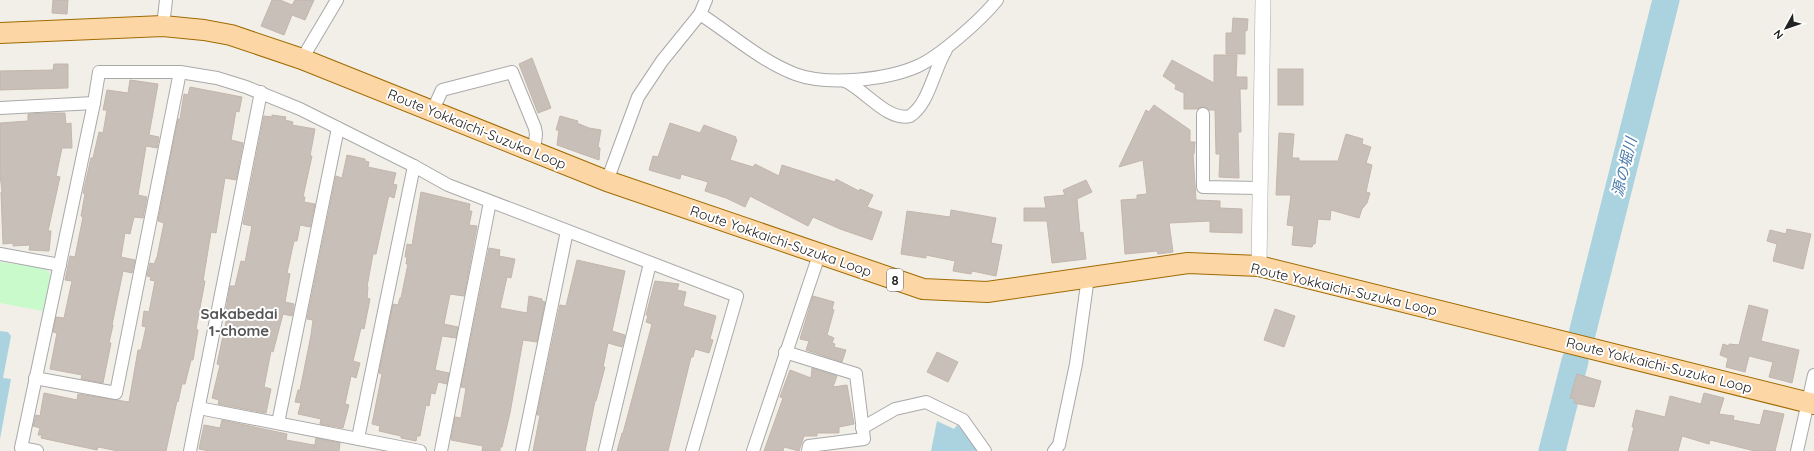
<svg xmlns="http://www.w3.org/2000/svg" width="1814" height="451" viewBox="0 0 1814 451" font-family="Quicksand,'Noto Sans JP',sans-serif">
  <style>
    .park { fill: #c8facc }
    .water { fill: #aad3df }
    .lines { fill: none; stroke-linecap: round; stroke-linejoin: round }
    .river { stroke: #aad3df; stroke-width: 27 }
    .building { fill: #c7bfb8; stroke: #c4b6ab }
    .minor-casing { stroke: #a9a9a9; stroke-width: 14 }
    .tertiary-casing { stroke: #a9a9a9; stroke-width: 16 }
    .primary-casing { stroke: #a06b00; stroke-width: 22 }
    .minor { stroke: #fff; stroke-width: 12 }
    .tertiary { stroke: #fff; stroke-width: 15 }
    .primary { stroke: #fcd6a4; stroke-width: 20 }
    .labels { text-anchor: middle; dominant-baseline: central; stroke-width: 4; stroke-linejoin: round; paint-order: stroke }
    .shield { fill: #fff; stroke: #646464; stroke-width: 1 }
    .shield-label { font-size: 13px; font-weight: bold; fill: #222 }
    .street-label { font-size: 14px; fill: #222; stroke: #fff }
    .water-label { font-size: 15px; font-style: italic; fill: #4a7aab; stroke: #fff }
    .neighbourhood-label { font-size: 15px; font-weight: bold; fill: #555; stroke: #fff }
  </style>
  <rect width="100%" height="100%" fill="#f2efe9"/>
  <path class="park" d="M0 262 45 268 51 275 43 311 0 303Z"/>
  <g class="water">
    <path d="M0 331 8 332 11 336 3 378 11 379 0 439Z"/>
    <path d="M937 421 954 429 957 425 962 429 978 451H931Z"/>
  </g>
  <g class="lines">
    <g class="river">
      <path d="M1582 334 1666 0"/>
      <path d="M1552 451 1575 361"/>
    </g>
  </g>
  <g class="building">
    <path d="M53 0H68L67 14 52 13Z"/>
    <path d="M272 0H280L292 5 295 0H314L305 20 292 15 284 35 261 26Z"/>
    <path d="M1233 18 1248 19 1247 31 1245 30V54H1226V33H1232Z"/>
    <path d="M1214 55H1237L1236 77H1247V89H1240L1241 132H1238L1239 178 1219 177 1220 154H1216L1215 110H1209L1203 107 1197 109H1184V93L1175 89 1176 85 1163 76 1172 60 1214 83Z"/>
    <path d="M532 58 551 108 538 113 519 64Z"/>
    <path d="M54 64H68V88L0 90V71L53 70Z"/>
    <rect x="1278" y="69" width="25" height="36"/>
    <path d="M130 80 158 84 149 135 159 137 157 148 146 146 138 195 147 197 143 218 134 217 130 234 125 233 121 257 135 260 132 273 123 271 112 325H113L109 343H111L103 383 81 379 82 375 50 369 57 333 53 332 56 317 64 318 72 281 65 280 70 256 75 257 83 217 81 216 85 194 83 193 91 158H93L99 132 103 133 107 110H103L107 90 128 93Z"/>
    <path d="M190 87 242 97 239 112 236 111 231 140 243 143 236 180 225 178 216 233 211 232 203 281H205L196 329 198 330 193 360H191L185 384H182L178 402 177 401 166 451H118L98 447 97 450 41 438 42 435H38L40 428 33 426 36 415 40 416 44 393 77 400 78 394 129 402 138 350H141L146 327 142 326 144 311 149 312 155 281 150 280 151 277 147 276 150 263 154 264 157 257 164 223 158 221 178 119H180L184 94 188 95Z"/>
    <path d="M1154 105 1190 130V142H1195L1194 154H1193L1196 200 1220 201V208L1242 209V233L1210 232V221L1169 223 1173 252 1158 254 1157 251 1125 254 1121 200 1137 199V195L1147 194 1143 160 1119 167 1146 110 1149 112Z"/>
    <path d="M49 113H65L66 124 71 123 72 148H62L56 176 60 177 48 231H51L49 251 29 250 30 245 13 246V243L3 244 1 192H2L0 174V123L28 121V114Z"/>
    <path d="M272 115 286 117 285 120 293 122 292 125 315 129 310 156H312L303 197H305L304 202 315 204 310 227 300 225 297 241H294L287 273 290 274 285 302 294 304 292 316 283 314 273 352 271 351 264 387 271 389 266 413 218 404 219 400 212 398 220 365 217 364 228 312 226 311 230 286H235L241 261 245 262 252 226 243 224 264 116 272 117Z"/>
    <path d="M560 116 578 121 577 123 589 128 601 130 598 147 600 148 599 160 557 145 559 130H556Z"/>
    <path d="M670 123 700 133 704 125 736 137V140H737L730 160 753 167 755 164 779 176 782 165 835 182 836 179 859 191 860 189 873 195 867 207 882 212 872 240 840 229 813 217 808 226 750 196 745 207 726 198 705 191 708 182 681 174 680 179 649 170 653 156 658 157Z"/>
    <path d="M1279 133 1294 134 1292 158H1299V161H1338L1346 134 1363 139 1362 144 1371 147 1366 163 1372 165 1366 192 1370 193 1367 203 1362 209 1359 218 1331 210 1330 220 1318 219 1315 244H1313L1312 247 1292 245 1294 226 1287 225 1291 195H1276Z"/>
    <path d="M347 155 365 159V161L369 162 368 167 396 173 393 184 397 185 394 198 389 196 388 199 376 254H373L367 287H368L367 298 370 299 364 329 361 328 353 361 360 363 356 378 351 376 345 404 349 405 343 428 320 424 321 419 298 414 301 403 295 402 298 390H300L311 335 313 320 307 319 336 176 342 178Z"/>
    <path d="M1086 180 1092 192 1077 199 1080 233 1083 232 1086 259 1052 263 1047 221H1024V208H1046L1044 197 1065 195 1063 190Z"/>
    <path d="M421 192 470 204 469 211H472L469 225 477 226 464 296 450 294 444 324 458 327 456 338 442 336 435 370 449 373 447 384 438 382 435 394 431 393 429 406 426 405 420 436H417L416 441 401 438V436L379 431 380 426 372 424 382 374 379 373 381 363 393 304 398 305 400 298H401L408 264H406L407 257H405L407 244 412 245Z"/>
    <path d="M951 210 996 218 991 243 1002 245 996 276 972 271 971 274 953 271 955 261 926 255V258L901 254 907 211 950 217Z"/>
    <path d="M1787 229 1811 234 1803 269 1773 261 1777 244 1767 241 1770 230 1786 234Z"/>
    <path d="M489 248 500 250 499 256 515 259 511 278 507 277 500 308 527 313 529 296 542 299V301L545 302 537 342 523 340 510 413 502 447H500V451H482L483 446 451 440 455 417 461 418 466 388 461 387Z"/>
    <path d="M577 260 625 271 612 331 625 335 622 347 608 343 603 367H605L596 401H595L585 451H533L540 415H537L560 305 566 306Z"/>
    <path d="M655 281 679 284 677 290 686 292 683 306 716 316 710 339 713 340 709 353 695 349 693 357H691L668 451H617L622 433H623L652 324 646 322 648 316 646 315Z"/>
    <path d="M813 296 834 302 832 309 834 310 827 335 834 338 832 343 835 344 834 347 846 350 842 362 806 350 809 341 800 339Z"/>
    <path d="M1749 305 1768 310 1761 341 1799 350 1792 383 1769 377 1773 362 1749 356 1745 372 1726 367 1728 358 1720 355 1723 344 1729 346V344L1739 345Z"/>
    <path d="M1275 309 1295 316 1284 347 1264 340Z"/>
    <path d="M937 352 958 362 948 382 927 372Z"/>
    <path d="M812 368 837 376 833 387 847 385 854 424 839 427V433H817V436H804L799 451 784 447 783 451H764L783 398 780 397 790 370 811 378Z"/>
    <path d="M1577 374 1601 381 1594 407 1574 403 1575 399 1570 398Z"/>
    <path d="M1704 393 1724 398 1719 414 1734 416 1733 420 1760 425 1764 410 1784 414 1775 451H1755L1710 440 1709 444 1682 436 1678 451H1628L1634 427H1632L1636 410 1665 417 1670 396 1701 404Z"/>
    <path d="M222 420 287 434 286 440 314 445V449L316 438 340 443 339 451H209L199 449 204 425 220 428Z"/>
  </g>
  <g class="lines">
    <g class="minor-casing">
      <g id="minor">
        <path d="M700 14C731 34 761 61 795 74 827 86 887 80 918 66 940 56 981 20 997 0"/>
        <path d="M163 26 166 0"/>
        <path d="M302 59 337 0"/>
        <path d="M845 81C864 89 888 122 910 116 929 104 934 69 946 50"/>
        <path d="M0 108 94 103"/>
        <path d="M432 112 442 90 512 72 535 128 536 134 534 152"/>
        <path d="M1203 114V187L1259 188"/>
        <path d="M607 181 638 97 662 61 700 14 706 0"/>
        <path d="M0 254 60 265"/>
        <path d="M785 352 856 374 864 439 809 446 808 451"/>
        <path d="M35 378 116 393 180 72"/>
        <path d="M199 408 420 451"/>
        <path d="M278 423 338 128"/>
        <path d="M862 428 895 409 926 402 963 420 985 451"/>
        <path d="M358 438 414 166"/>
        <path d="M37 451 21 448 94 103 99 72H180L217 78 246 87 300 109 414 166 448 185 737 296 692 451"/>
        <path d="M190 451 261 92"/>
        <path d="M441 451 490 202"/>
        <path d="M522 451 567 231"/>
        <path d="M605 451 650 263"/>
        <path d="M753 451 819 255"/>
        <path d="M1054 451 1059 445 1076 364 1088 277"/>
        <path d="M1797 451 1814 375"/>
      </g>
    </g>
    <g class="tertiary-casing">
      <path id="tertiary" d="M1259 266 1263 0"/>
    </g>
    <g class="primary-casing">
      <path id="primary" d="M0 33 163 26 204 30 231 35 302 59 607 181 923 289 987 292 1188 263 1259 266 1814 404"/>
    </g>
    <use href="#minor" class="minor"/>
    <use href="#tertiary" class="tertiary"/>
    <use href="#primary" class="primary"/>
  </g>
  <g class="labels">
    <rect class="shield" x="887" y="269" width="16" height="22" rx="3"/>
    <g class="shield-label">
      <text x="895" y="280">8</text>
    </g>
    <g class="street-label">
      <text transform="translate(477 129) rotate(22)">Route Yokkaichi-Suzuka Loop</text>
      <text transform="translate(781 241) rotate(19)">Route Yokkaichi-Suzuka Loop</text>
      <text transform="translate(1344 289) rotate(13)">Route Yokkaichi-Suzuka Loop</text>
      <text transform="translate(1659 365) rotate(14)">Route Yokkaichi-Suzuka Loop</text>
    </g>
    <g class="water-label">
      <text transform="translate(1624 167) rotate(-76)">源の堀川</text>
    </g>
    <g class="neighbourhood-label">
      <text x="239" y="313">Sakabedai<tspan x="239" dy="17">1-chome</tspan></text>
    </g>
  </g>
  <g transform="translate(1786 28) rotate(230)" stroke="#ffffff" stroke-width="3" paint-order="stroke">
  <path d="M0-3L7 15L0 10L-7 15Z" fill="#222222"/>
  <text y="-6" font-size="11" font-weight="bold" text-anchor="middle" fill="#222222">N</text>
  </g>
</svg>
